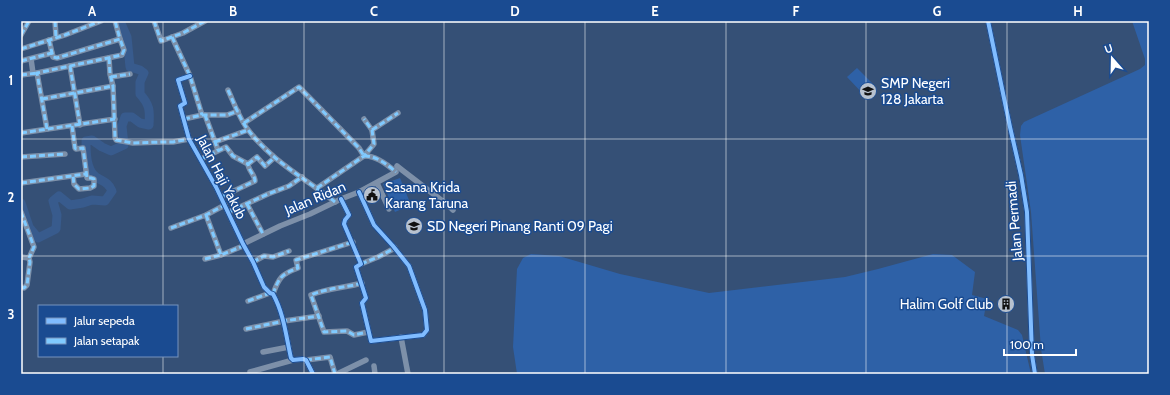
<svg xmlns="http://www.w3.org/2000/svg" width="1170" height="395" viewBox="0 0 1170 395" font-family="Cabin,sans-serif">
  <style>
    .green { fill: #2e61a7 }
    .lines { fill: none; stroke-linecap: round; stroke-linejoin: round }
    .river { stroke: #385b8d; stroke-width: 9 }
    .minor { stroke: #7d90a9; stroke-width: 5.5 }
    .quiet { stroke: #80caff; stroke-width: 3; stroke-dasharray: 6 3; stroke-linecap: butt }
    .cycleway-casing { stroke: #1a4b91; stroke-width: 6 }
    .cycleway { stroke: #80bcff; stroke-width: 4 }
    .grid { fill: none; stroke: #fff; stroke-width: 1; stroke-opacity: 0.55 }
    .labels { text-anchor: middle; dominant-baseline: central; stroke-width: 3; stroke-linejoin: round; paint-order: stroke }
    .poi-label { font-size: 14px; fill: #fff; stroke: #1a4b91; text-anchor: start }
    .street-label { font-size: 14px; fill: #fff; stroke: #1a4b91 }
    .neatline { fill: none; stroke: #fff; stroke-width: 1.5 }
    .grid-label { font-size: 13px; text-anchor: middle; font-weight: bold; fill: #fff }
  </style>
  <rect width="100%" height="100%" fill="#355076"/>
  <g class="green">
    <path d="M1132 21H1149V374H1045L1041 349 1031 212 1020 135 1021 126 1024 122 1140 69 1145 65V59Z"/>
    <path d="M857 68 875 86 865 96 847 77Z"/>
    <path d="M400 178 411 205 395 212 383 184Z"/>
    <path d="M531 254 559 256 620 274 709 293 845 277 878 269 933 254 952 255 975 272 972 295 987 299 984 316 1018 330 1022 335 1031 374H517L513 347 517 269 523 258Z"/>
  </g>
  <g class="lines">
    <path class="river" d="M21 203 29 227 38 238 56 229 57 215 53 201 59 196 70 205 83 203 92 200 105 201 112 191C108 182 104 182 96 177 86 170 86 152 86 141L92 140 102 147 111 151 124 145 122 126 125 117H132L140 123 149 125C150 111 150 105 140 94V82L144 73 140 70 130 67 127 37 120 21"/>
    <g class="minor">
      <path d="M55 21 56 37"/>
      <path d="M154 21 161 41 183 33 205 21"/>
      <path d="M988 21 1010 127 1021 175 1027 212 1032 355 1035 374"/>
      <path d="M21 35 29 21"/>
      <path d="M172 37 190 76 202 115"/>
      <path d="M49 40 53 57 57 58 120 39 115 21"/>
      <path d="M21 49 65 35 101 21"/>
      <path d="M109 58 110 74 113 86"/>
      <path d="M31 59 33 73"/>
      <path d="M21 61 52 53"/>
      <path d="M70 66 80 125"/>
      <path d="M21 75 37 73"/>
      <path d="M190 76 178 80 185 103 180 106 189 139 216 187 243 244 253 262 264 287 270 293 273 294C284 314 286 336 291 358L293 360 303 359 306 360 313 374"/>
      <path d="M111 77 130 74"/>
      <path d="M228 90C234 103 240 120 249 131 272 161 306 179 335 202"/>
      <path d="M42 99 113 86 115 137 116 140 133 143 162 142H173L189 139"/>
      <path d="M205 115 218 150"/>
      <path d="M184 119 202 115H227L238 111"/>
      <path d="M244 123 299 87 359 148 364 156"/>
      <path d="M72 126 75 148 76 149 83 148 87 178H91L94 179V186L90 188 79 189 74 184 73 176"/>
      <path d="M47 129 37 73 122 55 124 50 120 39"/>
      <path d="M372 130 398 113"/>
      <path d="M21 133 115 119"/>
      <path d="M215 142 248 130"/>
      <path d="M21 157 65 154"/>
      <path d="M201 159 226 147 233 156 248 164"/>
      <path d="M248 164 257 157 265 166 274 158"/>
      <path d="M397 166 402 170 449 206 453 210"/>
      <path d="M21 183 86 174"/>
      <path d="M377 183 389 209"/>
      <path d="M317 188 364 156 374 144 372 130 364 119"/>
      <path d="M221 197 255 181C255 175 248 170 248 164"/>
      <path d="M341 199 349 215 345 220 344 224 361 264 356 267 366 298 362 303 371 341 423 335 427 330 425 310 409 266 393 246 374 225 359 192"/>
      <path d="M247 204 263 234"/>
      <path d="M21 212 34 247 29 258"/>
      <path d="M229 212 268 194 289 186 302 177"/>
      <path d="M206 215 221 255"/>
      <path d="M171 228 206 215 225 205"/>
      <path d="M243 244 280 226 310 214 341 199 359 192 396 172C388 165 375 155 364 156"/>
      <path d="M21 257 29 258"/>
      <path d="M205 259 221 255 243 246"/>
      <path d="M253 262 264 256 273 257 289 251"/>
      <path d="M361 264 378 257 395 248"/>
      <path d="M362 283C345 288 327 288 311 295L324 332 347 331 354 335 368 332"/>
      <path d="M21 287 24 288 27 285 30 262 29 258"/>
      <path d="M273 294C279 277 282 274 298 268L296 260 353 242"/>
      <path d="M248 301 270 293"/>
      <path d="M246 329 284 321 319 316"/>
      <path d="M401 337 408 374"/>
      <path d="M263 352 289 347"/>
      <path d="M306 360 330 357 335 374"/>
      <path d="M374 366 375 374"/>
      <path d="M250 372 293 360"/>
      <path d="M337 374 366 360"/>
    </g>
    <g class="quiet">
      <path d="M55 21 56 37"/>
      <path d="M154 21 161 41 183 33 205 21"/>
      <path d="M21 35 29 21"/>
      <path d="M172 37 190 76 202 115"/>
      <path d="M49 40 53 57 57 58 120 39 115 21"/>
      <path d="M21 49 65 35 101 21"/>
      <path d="M109 58 110 74 113 86"/>
      <path d="M21 61 52 53"/>
      <path d="M70 66 80 125"/>
      <path d="M21 75 37 73"/>
      <path d="M111 77 130 74"/>
      <path d="M228 90C234 103 240 120 249 131 272 161 306 179 335 202"/>
      <path d="M42 99 113 86 115 137 116 140 133 143 162 142H173L189 139 188 136"/>
      <path d="M205 115 218 150"/>
      <path d="M184 119 202 115H227L238 111"/>
      <path d="M244 123 299 87 359 148 364 156"/>
      <path d="M72 126 75 148 76 149 83 148 87 178H91L94 179V186L90 188 79 189 74 184 73 176"/>
      <path d="M47 129 37 73 122 55 124 50 120 39"/>
      <path d="M372 130 398 113"/>
      <path d="M21 133 115 119"/>
      <path d="M215 142 248 130"/>
      <path d="M364 156C375 155 388 165 396 172"/>
      <path d="M21 157 65 154"/>
      <path d="M201 159 226 147 233 156 248 164"/>
      <path d="M248 164 257 157 265 166 274 158"/>
      <path d="M21 183 86 174"/>
      <path d="M317 188 364 156 374 144 372 130 364 119"/>
      <path d="M221 197 255 181C255 175 248 170 248 164"/>
      <path d="M247 204 263 234"/>
      <path d="M21 212 34 247 29 258"/>
      <path d="M229 212 268 194 289 186 302 177"/>
      <path d="M206 215 221 255"/>
      <path d="M171 228 206 215 225 205"/>
      <path d="M205 259 221 255 243 246"/>
      <path d="M253 262 264 256 273 257 289 251"/>
      <path d="M361 264 378 257 395 248"/>
      <path d="M362 283C345 288 327 288 311 295L324 332 347 331 354 335 368 332"/>
      <path d="M21 287 24 288 27 285 30 262 29 258"/>
      <path d="M273 294C279 277 282 274 298 268L296 260 353 242"/>
      <path d="M248 301 270 293"/>
      <path d="M246 329 284 321 319 316"/>
      <path d="M306 360 330 357 335 374"/>
    </g>
    <g class="cycleway-casing">
      <g id="cycleway">
        <path d="M988 21 1010 127 1021 175 1027 212 1032 355 1035 374"/>
        <path d="M190 76 178 80 185 103 180 106 189 139 216 187 243 244 253 262 264 287 270 293 273 294C284 314 286 336 291 358L293 360 303 359 306 360 313 374"/>
        <path d="M341 199 349 215 345 220 344 224 361 264 356 267 366 298 362 303 371 341 423 335 427 330 425 310 409 266 393 246 374 225 359 192"/>
      </g>
    </g>
    <use href="#cycleway" class="cycleway"/>
  </g>
  <path class="grid" d="M163 21V306M304 21V374M444 21V374M585 21V374M726 21V374M866 21V374M1007 21V374M21 139H1149M21 256H1149M163 356V374"/>
  <defs>
    <g id="school-disc" transform="scale(0.9)"><circle r="9.5" fill="#b8c2cf" stroke="#1a4b91"/><path d="M0-5L7-2L0 1L-7-2ZM-4 1L0 2.5L4 1V4Q0 6-4 4Z" fill="#111"/></g>
    <g id="civic-disc" transform="scale(0.9)"><circle r="9.5" fill="#b8c2cf" stroke="#1a4b91"/><path d="M-.6-6.5H3V-4.5H.6V-3L4-1V1h2V6H-6V1h2V-1L-.6-3ZM-1.2 2.5V6h2.4V2.5Z" fill="#111"/></g>
    <g id="building-disc" transform="scale(0.9)"><circle r="9.5" fill="#b8c2cf" stroke="#1a4b91"/><path d="M-4-6H4V6H1V3H-1V6H-4ZM-2.5-4.3h1.7v1.8h-1.7ZM.8-4.3h1.7v1.8H.8ZM-2.5-1h1.7V.8h-1.7ZM.8-1h1.7V.8H.8Z" fill="#111"/></g>
  </defs>
  <g fill-rule="evenodd">
    <use href="#school-disc" x="868" y="91"/>
    <use href="#civic-disc" x="372" y="195"/>
    <use href="#school-disc" x="414" y="226"/>
    <use href="#building-disc" x="1006" y="304"/>
  </g>
  <g class="labels">
    <g class="poi-label">
      <text x="881" y="83">SMP Negeri<tspan x="881" dy="16">128 Jakarta</tspan></text>
      <text x="385" y="187">Sasana Krida<tspan x="385" dy="16">Karang Taruna</tspan></text>
      <text x="427" y="226">SD Negeri Pinang Ranti 09 Pagi</text>
      <text x="993" y="304" text-anchor="end">Halim Golf Club</text>
    </g>
    <g class="street-label">
      <text transform="translate(222 177) rotate(63)">Jalan Haji Yakub</text>
      <text transform="translate(315 198) rotate(-23)">Jalan Ridan</text>
      <text transform="translate(1014 221) rotate(-95)">Jalan Permadi</text>
    </g>
  </g>
  <rect width="1170" height="395" fill="none" stroke="#1a4b91" stroke-width="44"/>
  <rect x="38" y="305" width="140" height="52" fill="#1a4b91" stroke="#7693bd"/>
  <rect x="46" y="318" width="20" height="6" fill="#80bcff" stroke="#7693bd"/>
  <text x="74" y="325" font-size="12" fill="#ffffff">Jalur sepeda</text>
  <rect x="46" y="338" width="20" height="6" fill="#80caff" stroke="#7693bd"/>
  <text x="74" y="345" font-size="12" fill="#ffffff">Jalan setapak</text>
  <g transform="translate(1112 58) rotate(340)" stroke="#1a4b91" stroke-width="3" paint-order="stroke">
  <path d="M0-3L7 15L0 10L-7 15Z" fill="#ffffff"/>
  <text y="-6" font-size="11" font-weight="bold" text-anchor="middle" fill="#ffffff">U</text>
  </g>
  <path d="M1004 349v6h72v-6" fill="none" stroke="#ffffff" stroke-width="2"/>
  <text x="1010" y="349" font-size="12" fill="#ffffff" stroke="#1a4b91" stroke-width="3" paint-order="stroke">100 m</text>
  <rect x="22" y="22" width="1126" height="351" class="neatline"/>
  <g class="grid-label">
    <text x="92" y="16">A</text>
    <text x="233" y="16">B</text>
    <text x="374" y="16">C</text>
    <text x="515" y="16">D</text>
    <text x="655" y="16">E</text>
    <text x="796" y="16">F</text>
    <text x="937" y="16">G</text>
    <text x="1078" y="16">H</text>
    <text x="11" y="85">1</text>
    <text x="11" y="202">2</text>
    <text x="11" y="319">3</text>
  </g>
</svg>
